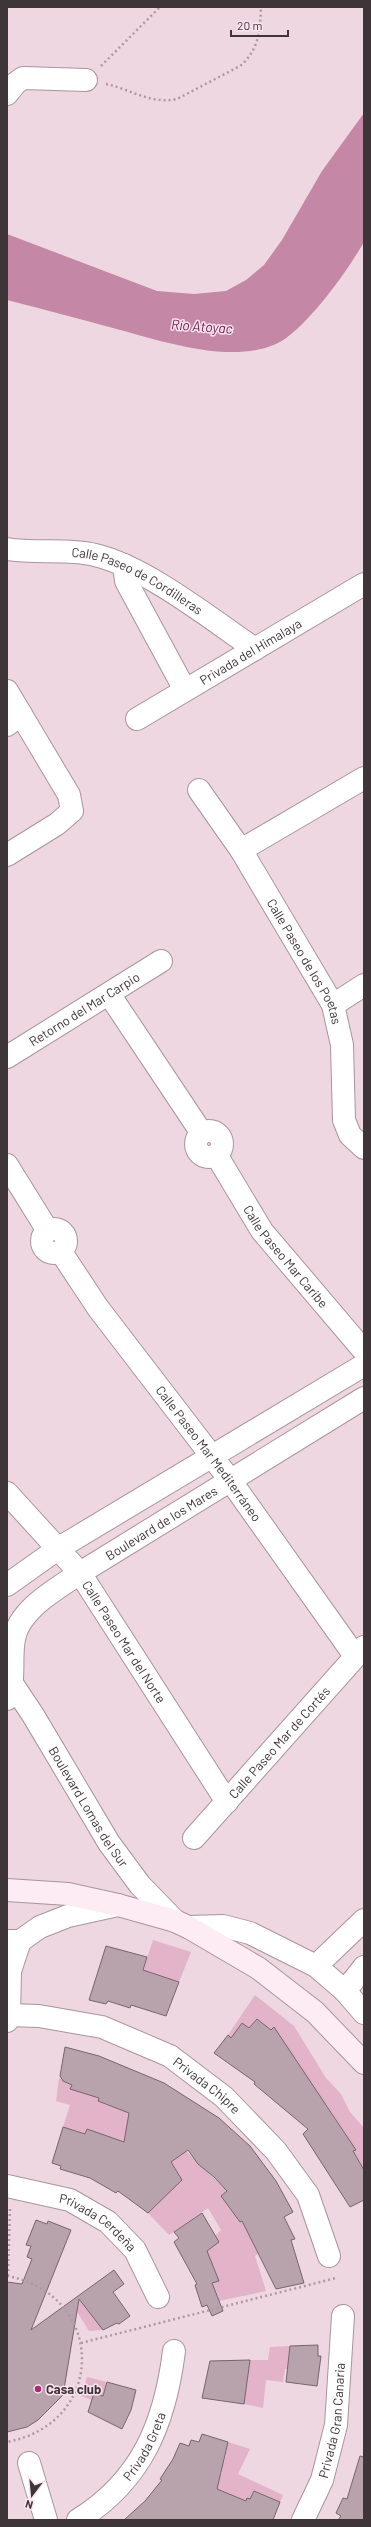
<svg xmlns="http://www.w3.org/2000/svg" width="371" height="2527" viewBox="0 0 371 2527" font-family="Barlow,sans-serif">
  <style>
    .green { fill: #e2b3c9 }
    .water { fill: #c487a5 }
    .building { fill: #b8a3ac; stroke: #77646d }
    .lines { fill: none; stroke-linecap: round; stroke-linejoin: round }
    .street-casing { stroke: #a9949d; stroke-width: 24 }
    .secondary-casing { stroke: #a9949d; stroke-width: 24 }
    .path { stroke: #ac9aa2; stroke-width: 2.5; stroke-dasharray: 2 3; stroke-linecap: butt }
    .street { stroke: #fff; stroke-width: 22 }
    .secondary { stroke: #fdecf4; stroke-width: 22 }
    .poi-dot { fill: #ad2c79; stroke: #fbe4ef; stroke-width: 1.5 }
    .labels { text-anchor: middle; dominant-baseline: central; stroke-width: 3; stroke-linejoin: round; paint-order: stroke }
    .street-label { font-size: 13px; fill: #3e3539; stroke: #fbe4ef }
    .poi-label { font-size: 13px; font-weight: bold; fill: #3e3539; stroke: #fbe4ef; text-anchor: start }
    .water-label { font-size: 14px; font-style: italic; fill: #681f49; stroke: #fbe4ef }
  </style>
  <rect width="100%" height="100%" fill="#eed7e1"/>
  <g class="green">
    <path d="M153 1940 191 1952 179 1982 143 1970Z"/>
    <path d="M255 1995 294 2026 326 2078 341 2094 350 2112 364 2128V2170L349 2154 356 2150 326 2104 302 2123 289 2114 294 2109 274 2027 271 2030 257 2019 237 2041 228 2035Z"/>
    <path d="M59 2078 63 2081H72L71 2089 100 2096 98 2101 129 2113V2116L182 2147 227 2191 221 2196 240 2222 242 2221 258 2254 255 2256 266 2291 219 2301 212 2283 218 2281 206 2252 219 2242 215 2236 221 2230 208 2208 169 2235 148 2213 125 2141 121 2146 87 2129 85 2134 63 2127 70 2105 56 2101Z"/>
    <path d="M77 2297 103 2330 89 2331 76 2310Z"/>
    <path d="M290 2346 288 2369H285L283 2382 266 2380 263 2408 244 2404 250 2360H268L270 2347Z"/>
    <path d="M87 2377 107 2382 103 2396 94 2393 92 2400 81 2396Z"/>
    <path d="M228 2442 250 2449 238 2474 283 2495 280 2502 255 2491 250 2499 247 2498 246 2501 235 2496 229 2508 203 2469 221 2475 222 2472 219 2470 222 2463H224Z"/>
  </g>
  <path class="water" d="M364 113V242C348 270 305 331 276 344 229 365 159 340 113 328 77 318 42 309 7 300V234L157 291 194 294 226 291 246 280 264 265 282 240 322 171Z"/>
  <g class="building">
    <path d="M106 1946 147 1957 143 1970 179 1982 166 2016 131 2005 130 2008 108 2001 106 2004 89 2000Z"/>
    <path d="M257 2019 271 2030 274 2027 356 2150 353 2151 364 2170V2200L350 2207 303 2134 308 2129 254 2084 255 2082 214 2053 228 2035 231 2038 242 2023 249 2028Z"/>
    <path d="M65 2047 99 2056 164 2083 219 2118 250 2146 276 2181 293 2212 284 2217 295 2239 291 2240 304 2283 276 2289 242 2221 240 2222 221 2196 227 2191 214 2177 198 2164 188 2150 171 2162 182 2180 148 2213 118 2191 116 2193 90 2178 60 2169 61 2166 52 2163 63 2127 85 2134 87 2129 124 2142 129 2113 98 2101 99 2098 70 2089 72 2085 63 2081 60 2076Z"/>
    <path d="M202 2213 219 2242 207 2251 219 2281 212 2283 223 2311 212 2316 207 2305 202 2307 195 2285 197 2284 174 2242 179 2238 174 2232Z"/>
    <path d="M36 2220 47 2224 48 2221 71 2230 31 2330 114 2270 124 2284 113 2292 130 2316 119 2324 117 2323 103 2330 79 2299 63 2395 38 2420 27 2427 7 2432V2282L22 2284 32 2259 27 2257 31 2246 26 2245Z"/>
    <path d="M318 2345V2356H321L317 2386 286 2382 290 2346Z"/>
    <path d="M250 2360 244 2404 202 2398 210 2361Z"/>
    <path d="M107 2382 136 2390 131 2410 122 2429 88 2412 94 2393 103 2396Z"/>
    <path d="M202 2434 228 2442 217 2489 246 2501 247 2498 250 2499 254 2491 280 2502 273 2520H124L145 2501 162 2480 160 2479 173 2459 180 2443 189 2446 191 2440 199 2442Z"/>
    <path d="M360 2456 364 2457V2520H338L341 2516 336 2513 343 2498 347 2499Z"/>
  </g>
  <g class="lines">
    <g class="street-casing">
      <g id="street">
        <path d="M7 94 16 83 23 78 86 80"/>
        <path id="s1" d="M7 549C36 554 67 548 95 555 146 567 211 619 255 649"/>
        <path d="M124 565 126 581 185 690"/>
        <path d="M7 691 69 795 72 811 57 824 7 855"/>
        <path id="s2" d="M137 719 364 584"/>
        <path d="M7 725 21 714"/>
        <path id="s3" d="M199 790 241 850 333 1005 342 1045 344 1120 350 1135 364 1148"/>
        <path d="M241 850 364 778"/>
        <path d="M109 994 201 1132"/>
        <path d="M333 1005 364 985"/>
        <path id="s4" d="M7 1057 161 961"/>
        <circle cx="209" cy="1144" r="13"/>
        <path id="s5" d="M217 1156 262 1231 364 1351"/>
        <path d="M7 1165 48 1231"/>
        <circle cx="54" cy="1241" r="12"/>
        <path id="s6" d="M61 1252 98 1308 230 1480 355 1656"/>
        <path id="s7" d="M7 1493 80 1573 227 1802"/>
        <path d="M7 1585 59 1548 364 1365"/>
        <path id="s8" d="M7 1676 33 1715 109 1843 140 1885 175 1921"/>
        <path id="s9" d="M7 1699C16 1679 10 1659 14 1639 19 1609 57 1589 80 1573L364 1398"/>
        <path id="s10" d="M194 1838 364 1647"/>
        <path d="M188 1927 223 1926 250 1933 316 1966 345 1991 364 2013"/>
        <path d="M7 1941H20L40 1927 68 1916 118 1905"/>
        <path d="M316 1966 364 1920"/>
        <path d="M345 1991 364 1967"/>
        <path id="s11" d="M7 2015 39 2016 102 2027 170 2056 224 2097 276 2151 308 2195 329 2256"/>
        <path d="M7 2021 9 2015 10 1971 20 1941"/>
        <path id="s12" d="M7 2186 70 2200 108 2222 135 2250 158 2297"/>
        <path d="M29 2463 46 2520"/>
        <path id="s13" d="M78 2520C142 2480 165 2423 174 2351"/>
        <path id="s14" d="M303 2520 322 2480 336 2425 343 2316"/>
      </g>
    </g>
    <g class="secondary-casing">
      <path id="secondary" d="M7 1890 68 1894 118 1905 175 1921 188 1927 258 1968 315 2012 364 2063"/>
    </g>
    <g class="path">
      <path d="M101 66 160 7"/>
      <path d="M106 84C130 89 152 105 177 99L240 66C259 50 260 31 261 7"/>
      <path d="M7 2276C106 2294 108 2423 7 2442"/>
      <path d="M8 2276 10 2207"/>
      <path d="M81 2343 336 2278"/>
    </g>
    <use href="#street" class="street"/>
    <use href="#secondary" class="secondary"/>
  </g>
  <circle class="poi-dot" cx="38" cy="2389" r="4"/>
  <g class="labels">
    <g class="street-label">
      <text stroke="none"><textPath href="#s1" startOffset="137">Calle Paseo de Cordilleras</textPath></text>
      <text stroke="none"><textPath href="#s2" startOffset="132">Privada del Himalaya</textPath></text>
      <text stroke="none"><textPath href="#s3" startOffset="202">Calle Paseo de los Poetas</textPath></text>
      <text stroke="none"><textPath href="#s4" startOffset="91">Retorno del Mar Carpio</textPath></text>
      <text stroke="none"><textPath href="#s5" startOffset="122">Calle Paseo Mar Caribe</textPath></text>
      <text stroke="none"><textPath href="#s6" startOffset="250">Calle Paseo Mar Mediterráneo</textPath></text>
      <text stroke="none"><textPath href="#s9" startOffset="252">Boulevard de los Mares</textPath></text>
      <text stroke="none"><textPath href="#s7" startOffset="190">Calle Paseo Mar del Norte</textPath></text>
      <text stroke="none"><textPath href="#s10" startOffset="128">Calle Paseo Mar de Cortés</textPath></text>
      <text stroke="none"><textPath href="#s8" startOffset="154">Boulevard Lomas del Sur</textPath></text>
      <text stroke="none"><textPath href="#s11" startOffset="217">Privada Chipre</textPath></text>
      <text stroke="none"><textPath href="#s12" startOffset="100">Privada Cerdeña</textPath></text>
      <text stroke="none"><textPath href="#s14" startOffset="105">Privada Gran Canaria</textPath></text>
      <text stroke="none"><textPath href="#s13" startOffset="101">Privada Greta</textPath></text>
    </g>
    <g class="poi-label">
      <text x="46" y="2389">Casa club</text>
    </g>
    <g class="water-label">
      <text transform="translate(202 326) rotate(4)">Río Atoyac</text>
    </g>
  </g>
  <rect width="371" height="2527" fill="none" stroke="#3e3539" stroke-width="16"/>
  <g transform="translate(32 2495) rotate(196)" stroke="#fbe4ef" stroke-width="3" paint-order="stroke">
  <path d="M0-3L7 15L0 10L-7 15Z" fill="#3e3539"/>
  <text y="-6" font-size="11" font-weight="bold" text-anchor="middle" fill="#3e3539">N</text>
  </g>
  <path d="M231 30v6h57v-6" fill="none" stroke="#3e3539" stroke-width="2"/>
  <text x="237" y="30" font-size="12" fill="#3e3539" stroke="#fbe4ef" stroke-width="3" paint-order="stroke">20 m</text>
</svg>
